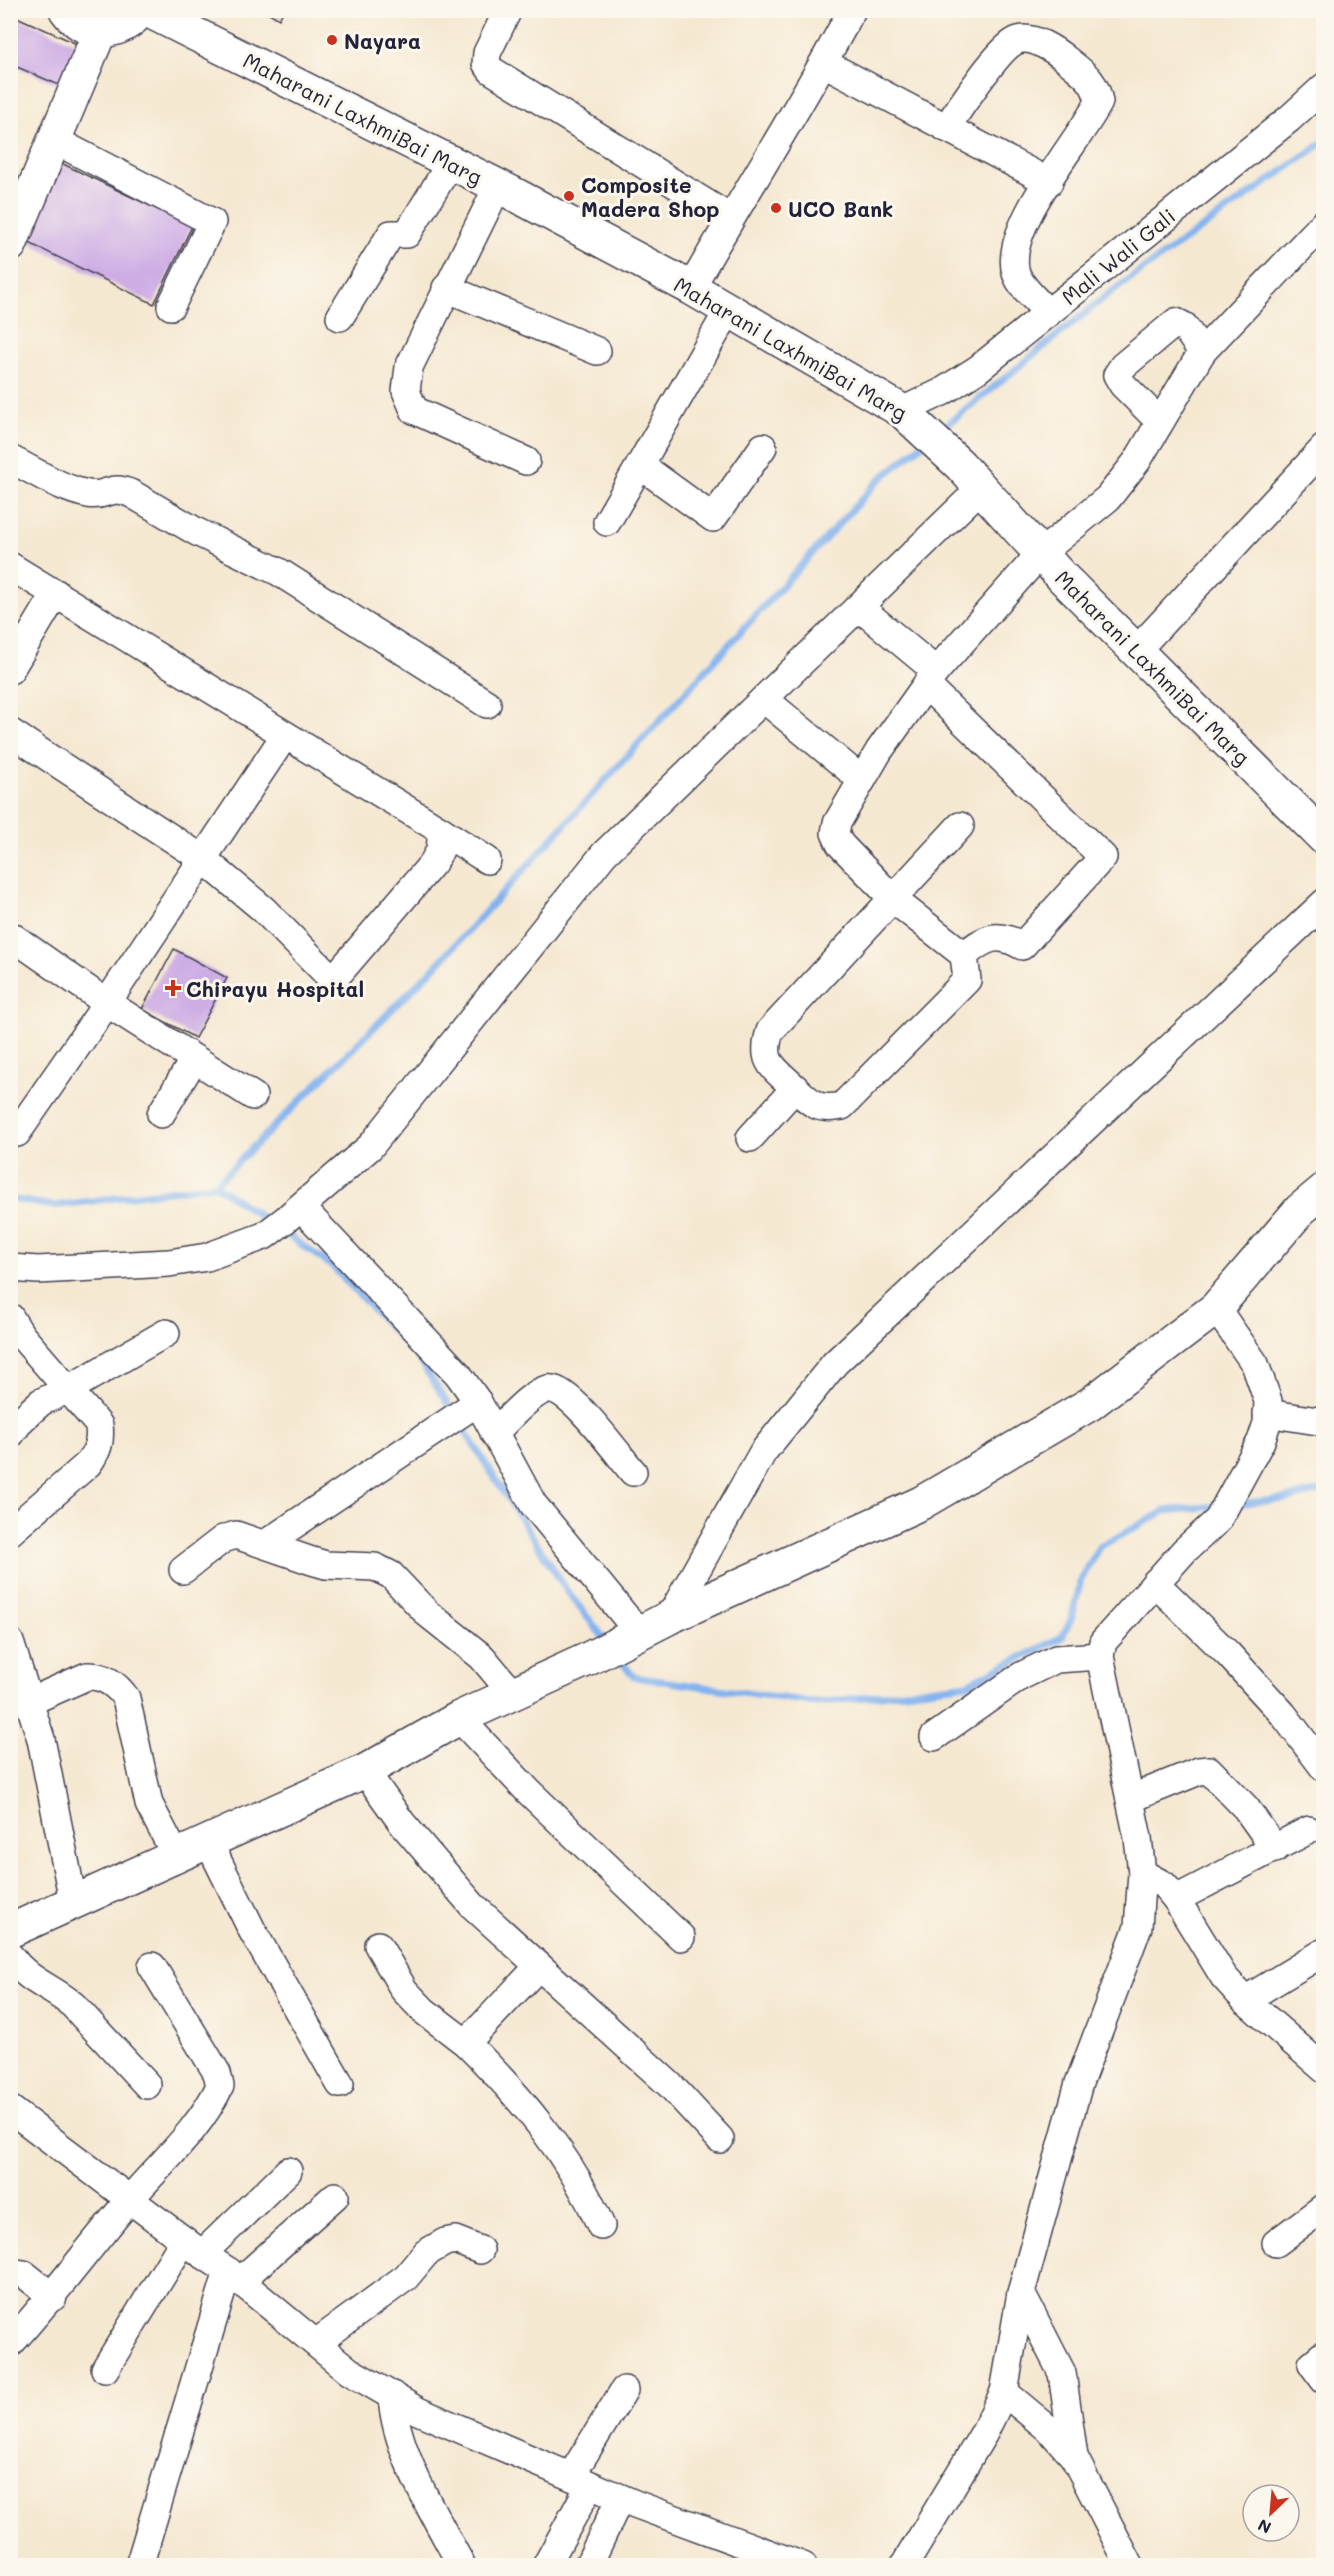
<svg xmlns="http://www.w3.org/2000/svg" width="1334" height="2576" viewBox="0 0 1334 2576" font-family="Mali,sans-serif">
  <style>
    .lines { fill: none; stroke-linecap: round; stroke-linejoin: round }
    .stream { stroke: #84b3ef; stroke-width: 7 }
    .building { fill: #ceade5 }
    .minor-casing { stroke: #424052; stroke-width: 30 }
    .major-casing { stroke: #424052; stroke-width: 36 }
    .minor { stroke: #fff; stroke-width: 27 }
    .major { stroke: #fff; stroke-width: 33 }
    .poi-dot { fill: #c8321e; stroke: #fbf7ec; stroke-width: 2 }
    .labels { text-anchor: middle; dominant-baseline: central; stroke-width: 6; stroke-linejoin: round; paint-order: stroke }
    .poi-label { font-size: 21px; font-weight: bold; fill: #22223b; stroke: #fbf7ec; text-anchor: start }
    .street-label { font-size: 21px; fill: #22223b; stroke: #fbf7ec }
  </style>
  <rect width="100%" height="100%" fill="#fbf7ec"/>
  <filter id="ink" filterUnits="userSpaceOnUse"><feTurbulence type="fractalNoise" baseFrequency=".0167" numOctaves="2"/><feDisplacementMap in="SourceGraphic" scale="12" xChannelSelector="R" yChannelSelector="G"/><feConvolveMatrix kernelMatrix="1 2 1 2 8 2 1 2 1" color-interpolation-filters="sRGB"/></filter>
  <filter id="wash" filterUnits="userSpaceOnUse"><feTurbulence type="fractalNoise" baseFrequency=".008" numOctaves="4" result="noise"/><feDisplacementMap in="SourceGraphic" scale="24" xChannelSelector="R" yChannelSelector="G"/><feGaussianBlur stdDeviation="1.35" result="paint"/><feColorMatrix in="noise" values="0 0 0 0 0 0 0 0 0 0 0 0 0 0 0 0 0 1.4 0 .05"/><feComposite in="paint" operator="in"/></filter>
  <g filter="url(#wash)">
    <rect width="100%" height="100%" fill="#f5e8d1"/>
    <g class="lines">
      <g class="stream">
        <path d="M938 432 1111 292 1324 142"/>
        <path d="M215 1185 270 1223"/>
        <path d="M10 1199 54 1206 215 1185 435 967 879 480 924 443"/>
        <path d="M282 1231 333 1267 418 1357 450 1408"/>
        <path d="M463 1428 567 1591 606 1641"/>
        <path d="M1235 1504 1286 1499 1324 1490"/>
        <path d="M616 1655 634 1677 818 1703 968 1684 1062 1637 1072 1617 1081 1580 1099 1547 1165 1511 1218 1506"/>
      </g>
    </g>
    <g id="blocks">
      <g class="building">
        <path d="M264 10H284L279 19Z"/>
        <path d="M10 14 77 44 59 85 10 64Z"/>
        <path d="M63 164 192 226 154 304 25 241Z"/>
        <path d="M174 949 227 978 195 1038 142 1009Z"/>
      </g>
    </g>
  </g>
  <g filter="url(#ink)">
    <use href="#blocks" fill-opacity="0" stroke="#424052" stroke-width="1.5"/>
    <g class="lines">
      <g class="minor-casing">
        <g id="minor">
          <path d="M508 10 487 53 486 63 491 70 730 218"/>
          <path d="M824 63 1049 182"/>
          <path d="M946 128C959 110 999 46 1018 40 1033 35 1056 51 1067 60 1083 73 1096 81 1099 102 1078 143 1002 228 1016 273 1021 288 1038 301 1048 313"/>
          <path d="M54 140 212 222 171 306"/>
          <path d="M498 186 409 367 406 391 414 410 526 461"/>
          <path d="M446 288 597 351"/>
          <path d="M691 288C743 195 802 105 852 10"/>
          <path d="M728 311 640 465 713 518 763 447"/>
          <path d="M340 317 391 234H407L451 162"/>
          <path d="M902 411 942 392 978 369 1289 119 1324 87"/>
          <path d="M1160 422 1123 385 1117 375 1123 366 1176 322 1184 326 1202 352"/>
          <path d="M10 459C35 471 61 489 88 494 107 498 110 483 132 494L197 532 279 572 487 704"/>
          <path d="M607 522 640 465"/>
          <path d="M10 566 442 831 440 850 433 863 333 980 263 909 203 859 10 732"/>
          <path d="M859 607 936 671"/>
          <path d="M1136 651 1324 448"/>
          <path d="M10 670 56 593"/>
          <path d="M926 685 1103 857 1022 946C997 931 985 938 964 955L894 900 840 844 835 833 837 823 879 751 936 671 1040 554 1108 498 1137 461 1202 352 1324 223"/>
          <path d="M764 699 862 780"/>
          <path d="M442 831 487 860"/>
          <path d="M10 935 107 1003 17 1133"/>
          <path d="M795 1088C812 1104 818 1111 842 1106L967 980 964 955"/>
          <path d="M253 1096 107 1003 285 735"/>
          <path d="M161 1114 194 1059"/>
          <path d="M750 1138 795 1088C773 1067 760 1063 770 1031L960 826"/>
          <path d="M301 1207 458 1374 478 1402 533 1504 640 1634"/>
          <path d="M10 1268 38 1270 169 1263 207 1257 264 1236 285 1220 370 1147 604 854 981 488"/>
          <path d="M10 1317 21 1335 99 1425C101 1441 98 1451 88 1464L10 1532"/>
          <path d="M1267 1413 1324 1422"/>
          <path d="M494 1433C507 1421 531 1392 548 1389 568 1384 619 1456 633 1472"/>
          <path d="M10 1435 22 1419 41 1402 67 1390 166 1333"/>
          <path d="M265 1544 478 1402"/>
          <path d="M183 1570 223 1539 236 1535 312 1561 326 1565 375 1567 391 1575 428 1614 482 1657 513 1694"/>
          <path d="M1155 1583 1228 1654 1283 1714 1324 1768"/>
          <path d="M670 1617 763 1452 835 1363 1324 903"/>
          <path d="M10 1642 41 1739 73 1901"/>
          <path d="M29 1702 87 1676C104 1675 117 1685 126 1698L149 1804 175 1854"/>
          <path d="M459 1718 528 1791 681 1937"/>
          <path d="M934 1737 1021 1676 1056 1659 1100 1656"/>
          <path d="M365 1771 402 1823 472 1905 671 2086 720 2139"/>
          <path d="M1130 1799 1199 1771 1209 1770 1246 1808 1275 1849"/>
          <path d="M208 1841 252 1930 340 2084"/>
          <path d="M1142 1873 1164 1885 1176 1899 1224 1977 1245 2000 1324 2069"/>
          <path d="M1176 1899 1309 1830"/>
          <path d="M378 1945 404 1990 424 2011 466 2043"/>
          <path d="M10 1956C30 1983 49 1985 73 2005L147 2085"/>
          <path d="M539 1966 466 2043C520 2096 570 2155 601 2226"/>
          <path d="M1245 2000 1324 1952"/>
          <path d="M10 2109 202 2254 228 2271 349 2371 418 2411 635 2504 803 2566"/>
          <path d="M1276 2243 1324 2207"/>
          <path d="M202 2254 288 2171"/>
          <path d="M10 2272 24 2274 53 2297"/>
          <path d="M240 2281 335 2196"/>
          <path d="M1021 2293 1062 2373 1074 2457"/>
          <path d="M316 2343 406 2277 426 2253 445 2242 455 2240 480 2250"/>
          <path d="M10 2344C53 2297 90 2246 131 2198 162 2162 199 2130 220 2086L217 2073 152 1966"/>
          <path d="M1324 2354 1312 2364 1324 2380"/>
          <path d="M105 2369 184 2240"/>
          <path d="M1004 2392 1051 2431 1074 2457 1130 2566"/>
          <path d="M392 2395C394 2450 436 2518 462 2566"/>
          <path d="M571 2476 624 2390"/>
          <path d="M139 2566 228 2271"/>
          <path d="M546 2566 590 2485"/>
          <path d="M588 2566 620 2498"/>
          <path d="M904 2566 984 2433 1004 2392 1021 2293 1079 2083 1138 1927 1142 1873 1138 1838 1100 1656 1103 1642 1184 1551 1218 1520 1261 1441 1267 1423 1268 1401 1255 1364 1216 1308"/>
        </g>
      </g>
      <g class="major-casing">
        <g id="major">
          <path d="M66 10C86 38 121 36 141 10"/>
          <path d="M147 10 510 192 691 288 902 411 960 465 1062 577 1324 838"/>
          <path d="M10 245 100 31"/>
          <path d="M10 1931 365 1771 459 1718 586 1660 670 1617 921 1503 1090 1404 1216 1308 1300 1210 1324 1190"/>
        </g>
      </g>
      <use href="#minor" class="minor"/>
      <use href="#major" class="major"/>
    </g>
  </g>
  <g class="poi-dot">
    <circle cx="332" cy="40" r="6"/>
    <circle cx="569" cy="196" r="6"/>
    <circle cx="776" cy="208" r="6"/>
    <path d="M170 979h6v6h6v6h-6v6h-6v-6h-6v-6h6z"/>
  </g>
  <g class="labels">
    <g class="poi-label">
      <text x="344" y="40">Nayara</text>
      <text x="581" y="184">Composite<tspan x="581" dy="24">Madera Shop</tspan></text>
      <text x="788" y="208">UCO Bank</text>
      <text x="186" y="988">Chirayu Hospital</text>
    </g>
    <g class="street-label">
      <text transform="translate(363 118) rotate(27)">Maharani LaxhmiBai Marg</text>
      <text transform="translate(1118 256) rotate(-39)">Mali Wali Gali</text>
      <text transform="translate(791 348) rotate(30)">Maharani LaxhmiBai Marg</text>
      <text transform="translate(1153 667) rotate(45)">Maharani LaxhmiBai Marg</text>
    </g>
  </g>
  <rect width="1334" height="2576" fill="none" stroke="#fbf7ec" stroke-width="36"/>
  <g transform="translate(1271 2513) rotate(206)"><circle r="28" fill="#fbf7ec" stroke="#a4a2a5" stroke-width="1.5"/>
  <path d="M0-4.5L10 22L0 15L-10 22Z" fill="#c8321e"/>
  <text y="-9" font-size="16" font-weight="bold" text-anchor="middle" fill="#22223b">N</text>
  </g>
</svg>
